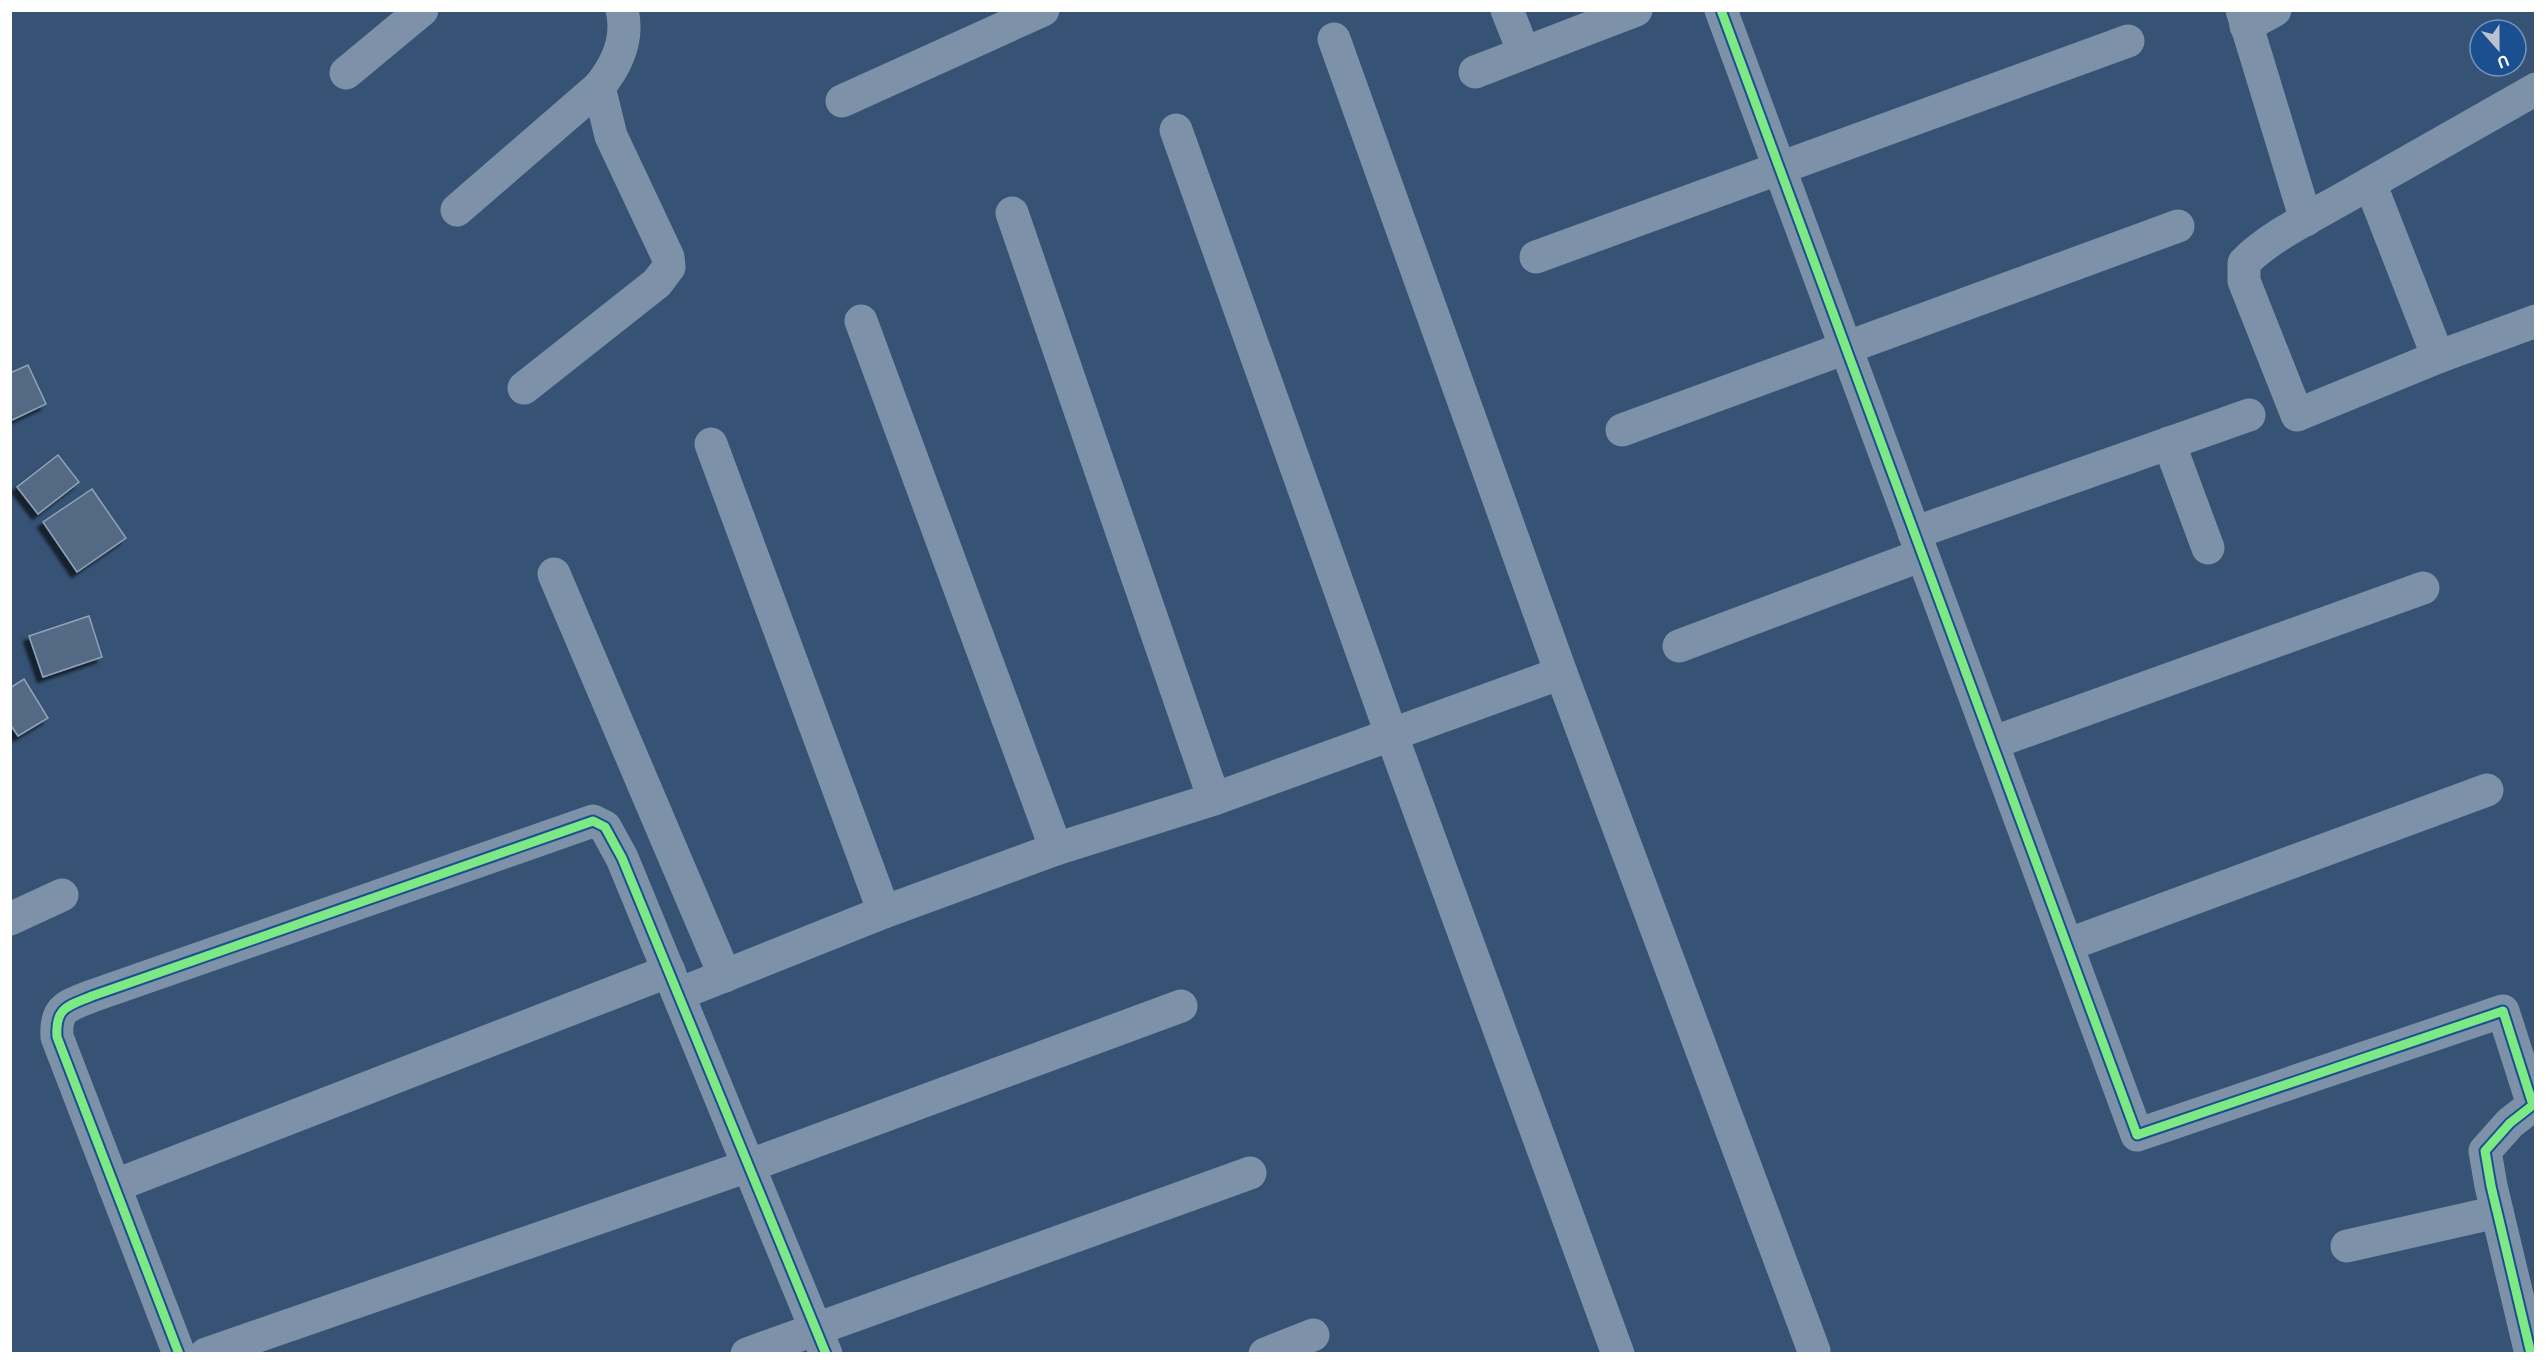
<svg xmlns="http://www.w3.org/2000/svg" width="2546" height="1364" viewBox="0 0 2546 1364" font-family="Ubuntu,sans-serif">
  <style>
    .building { fill: #526984; stroke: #92a2b6; stroke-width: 1.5; filter: url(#shadow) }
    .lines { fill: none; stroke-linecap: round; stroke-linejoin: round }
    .minor { stroke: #7d92a8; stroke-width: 33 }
    .cycleway-casing { stroke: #1b4f8f; stroke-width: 13 }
    .cycleway { stroke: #7ce984; stroke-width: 9 }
  </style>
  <defs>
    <filter id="shadow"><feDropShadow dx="-5.5" dy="5.5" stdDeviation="1.5" flood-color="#0009"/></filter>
  </defs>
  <rect width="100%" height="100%" fill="#365274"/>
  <g class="building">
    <path d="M28 365 46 404 10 421V373Z"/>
    <path d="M58 455 79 482 38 514 17 487Z"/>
    <path d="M92 489 126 538 77 572 43 522Z"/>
    <path d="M89 616 102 657 43 677 29 636Z"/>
    <path d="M24 679 48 718 18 736 10 724V688Z"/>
  </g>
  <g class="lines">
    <g class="minor">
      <path d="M1507 10 1524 53"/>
      <path d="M1721 10 2137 1135 2503 1011 2533 1105 2510 1123 2485 1151 2491 1186 2531 1354"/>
      <path d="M2242 10 2306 220"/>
      <path d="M2246 26 2275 10"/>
      <path d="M1334 39 1561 673 1814 1351"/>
      <path d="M1475 72 1636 10"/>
      <path d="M346 73 422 10"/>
      <path d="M842 101 1043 10"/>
      <path d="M1176 130 1392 736 1618 1354"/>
      <path d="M2370 183 2438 357 2297 415 2244 281V263C2267 238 2314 215 2344 198 2408 161 2472 125 2536 89"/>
      <path d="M457 210 599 87"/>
      <path d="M1012 213 1214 799"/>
      <path d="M1536 257 2128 41"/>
      <path d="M861 321 1056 849"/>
      <path d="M2438 357 2536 321"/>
      <path d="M524 388 657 283 669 267 668 257 611 136 599 87C617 65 629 39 622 10"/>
      <path d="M1622 430 2178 226"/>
      <path d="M2169 443 2208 548"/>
      <path d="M711 444 884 912"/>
      <path d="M1914 533 2249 415"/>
      <path d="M554 574 725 976"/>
      <path d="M1679 646 1922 555"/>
      <path d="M1992 743 2423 588"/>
      <path d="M10 919 62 895"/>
      <path d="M2067 945 2487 790"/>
      <path d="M679 994 884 912 1056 849 1214 799 1561 673"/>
      <path d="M114 1186 669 971"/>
      <path d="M2347 1246 2497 1212"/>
      <path d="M179 1354 57 1037C55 1007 68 1006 92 996L593 821 605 827 622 858 826 1354"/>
      <path d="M206 1354 751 1165 1181 1006"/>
      <path d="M747 1354 1250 1173"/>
      <path d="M1265 1354 1313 1335"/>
    </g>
    <g class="cycleway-casing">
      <g id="cycleway">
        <path d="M1721 10 2137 1135 2503 1011 2533 1105 2510 1123 2485 1151 2491 1186 2531 1354"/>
        <path d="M179 1354 57 1037C55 1007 68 1006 92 996L593 821 605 827 622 858 826 1354"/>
      </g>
    </g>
    <use href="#cycleway" class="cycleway"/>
  </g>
  <rect width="2546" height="1364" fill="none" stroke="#ffffff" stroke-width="24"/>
  <g transform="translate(2498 48) rotate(159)"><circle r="28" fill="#1b4f8f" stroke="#7695bc" stroke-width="1.5"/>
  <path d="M0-4.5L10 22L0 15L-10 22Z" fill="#b9c2ce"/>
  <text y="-9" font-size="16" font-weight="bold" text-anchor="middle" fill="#ffffff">U</text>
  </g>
</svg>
